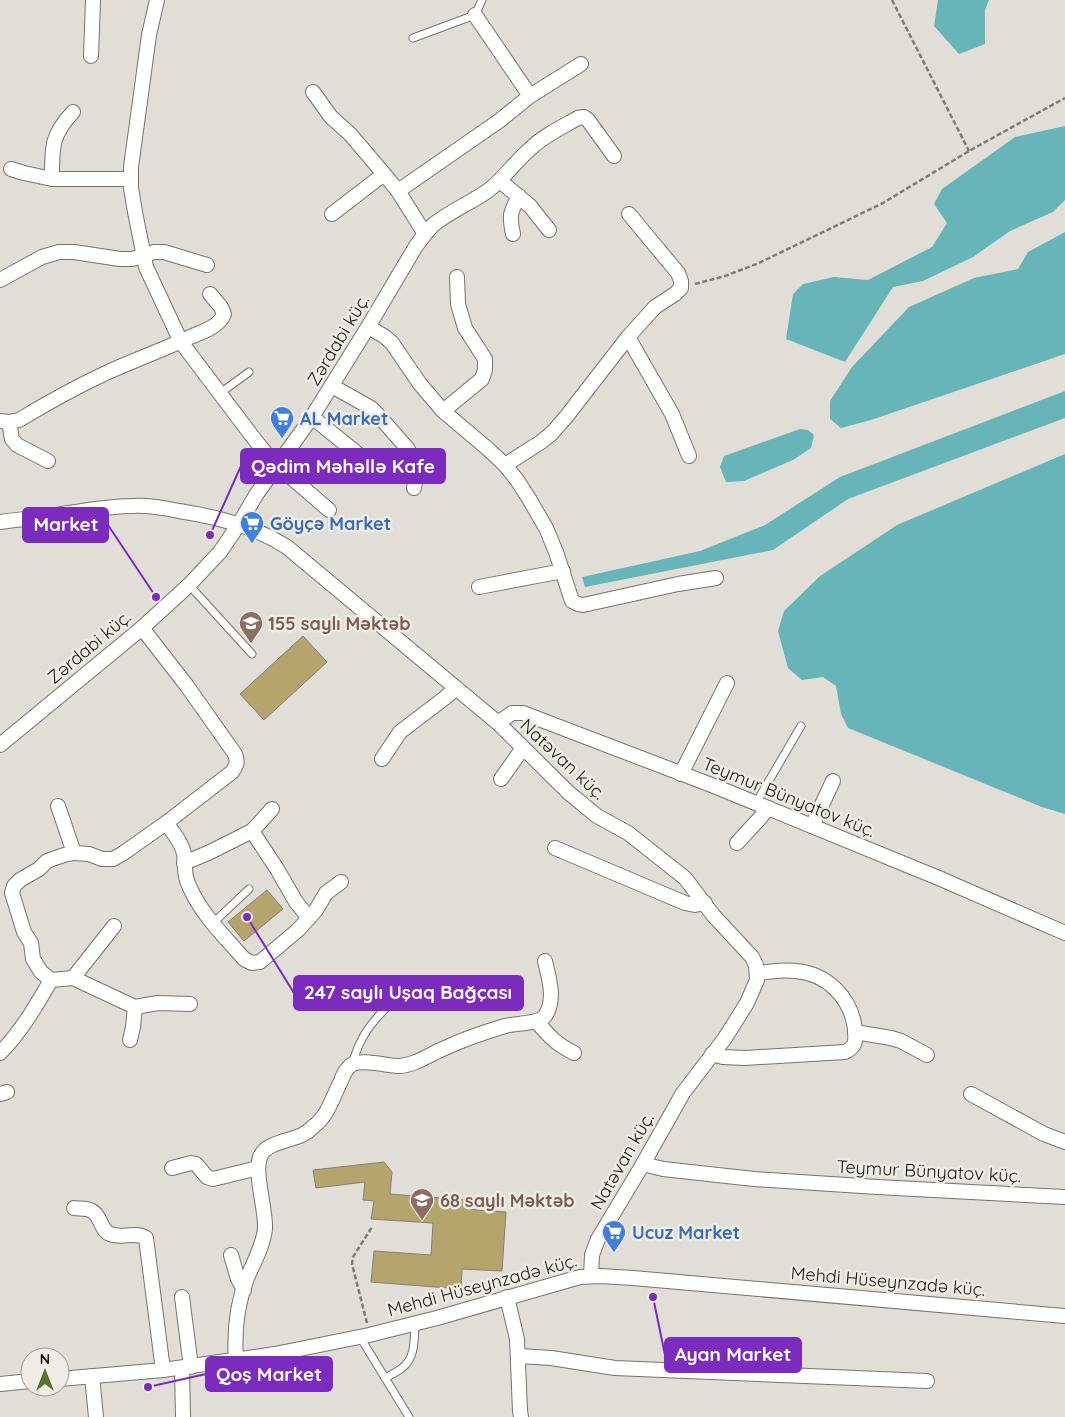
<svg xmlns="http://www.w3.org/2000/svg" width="1065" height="1417" viewBox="0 0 1065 1417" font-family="Quicksand,sans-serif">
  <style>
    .water { fill: #68b5b9 }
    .building { fill: #b5a56d; stroke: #828079 }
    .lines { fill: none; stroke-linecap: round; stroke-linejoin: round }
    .lane-casing { stroke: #75736c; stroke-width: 9 }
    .street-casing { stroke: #75736c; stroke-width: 16 }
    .path { stroke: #7e7c77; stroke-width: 2.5; stroke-dasharray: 5 2.5; stroke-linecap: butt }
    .lane { stroke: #fff; stroke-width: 7 }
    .street { stroke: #fff; stroke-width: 14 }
    .labels { text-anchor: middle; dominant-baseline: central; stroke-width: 5; stroke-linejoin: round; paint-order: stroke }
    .street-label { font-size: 18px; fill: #151512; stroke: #eeece4 }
    .shop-label { font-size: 18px; font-weight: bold; fill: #366cbe; stroke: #eeece4; text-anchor: start }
    .education-label { font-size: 18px; font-weight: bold; fill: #785e54; stroke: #eeece4; text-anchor: start }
    .leader { fill: none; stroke: #7b2cbf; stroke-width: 2 }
    .callout-dot { fill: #7b2cbf; stroke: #eeece4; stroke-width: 2 }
    .callout { fill: #7b2cbf; stroke: #7b2cbf; stroke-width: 2 }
    .callout-label { font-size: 19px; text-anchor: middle; font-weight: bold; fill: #fff }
  </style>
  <rect width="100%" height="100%" fill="#e1ded7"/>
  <g class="water">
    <path d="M938 0H989L985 10V44L959 54 934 26Z"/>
    <path d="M1065 126V200L1053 212 1010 231 973 257 923 281 893 287 845 362 786 339 793 294 803 284 834 277 868 280 932 247 947 223 934 204 942 189 1015 137Z"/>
    <path d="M1065 232V354L871 420 841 428 830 419V401L852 367 909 307 974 278 1018 269 1028 252Z"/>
    <path d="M1065 391V418L848 499 773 550 585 587 582 577 700 551 765 525 840 477Z"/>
    <path d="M800 429 808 430 814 435 811 448 793 460 744 481 726 482 720 467 724 456Z"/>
    <path d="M1065 454V814L1042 807 848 728 841 714 836 686 823 677 802 680 788 668 778 631 784 611 820 576 897 525Z"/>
  </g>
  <g class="building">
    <path d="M303 636 327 662 264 720 240 694Z"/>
    <path d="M267 890 283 909 244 941 228 922Z"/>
    <path d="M384 1162 392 1172 390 1194 467 1200 466 1209 506 1212 502 1271 462 1269 461 1289 371 1282 374 1251 431 1255 433 1223 371 1219 374 1201 363 1200 365 1182 316 1188 313 1170Z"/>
  </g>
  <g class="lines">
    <g class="lane-casing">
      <g id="lane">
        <path d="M413 38 475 15 482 0"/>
        <path d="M219 394 249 372"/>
        <path d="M189 585 252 654"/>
        <path d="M756 803 801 726"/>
        <path d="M213 923 249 889"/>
        <path d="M352 1064C355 1056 357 1048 361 1041 369 1024 384 1010 397 997"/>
        <path d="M360 1337 409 1417"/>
        <path d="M385 1378C391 1375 397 1372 402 1368 416 1358 414 1338 415 1323"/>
      </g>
    </g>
    <g class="street-casing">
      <g id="street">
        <path d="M157 0 149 35 131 167V188L135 212 146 267 181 342 252 436 267 455 278 466 329 510"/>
        <path d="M475 15 530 96"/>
        <path d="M91 56 93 0"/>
        <path d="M313 92 331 117 350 134 384 174 398 191 425 234"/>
        <path d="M11 169 24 173 52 179H131"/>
        <path d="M52 179C52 148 51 135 73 112"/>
        <path d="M500 181 530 206 549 230"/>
        <path d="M398 191 499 121 530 96 581 64"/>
        <path d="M332 214 384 174"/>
        <path d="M513 234C509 215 510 213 519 196"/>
        <path d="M0 280 42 257 59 252H74L120 259H132L143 256 154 252H164L207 265"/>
        <path d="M368 327 384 336 392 343 420 384 443 411 488 449 505 465 517 480 528 497 546 528 556 552 572 601 578 604 583 605 678 584 716 578"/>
        <path d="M628 337 672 414 689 456"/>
        <path d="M332 386 371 408 378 415 407 448 416 464 417 470 414 488"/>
        <path d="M443 411 482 379 485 370V359L465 328 458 304 457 277"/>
        <path d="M312 417 364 459"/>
        <path d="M0 421 9 422 19 420C47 403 76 387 106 373 134 360 163 350 190 337 202 332 219 327 224 314L221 307 210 294"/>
        <path d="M9 422 12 439 17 445 48 461"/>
        <path d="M505 465 541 442 552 433 566 417 628 337 655 307 675 294 681 288V281L678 273 629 214"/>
        <path d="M0 522C23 519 46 517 68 513 90 510 111 506 133 506 148 505 164 508 179 511 217 517 254 526 287 547L498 723 569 793 597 816 628 833 685 878 713 915 752 957 756 965 757 980 747 1003 725 1038 683 1093 643 1164 598 1239 592 1255 591 1276"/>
        <path d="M479 587 563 571"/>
        <path d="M498 723 512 713H523L714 786 941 879 1065 933"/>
        <path d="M0 745 142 628 189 585 220 552 239 524 256 495 312 417 368 327 416 246C422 238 427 231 433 225 450 211 471 203 489 190 504 178 515 162 530 149 543 136 562 127 578 118L584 117 588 120 614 156"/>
        <path d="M382 759 400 732 446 697 456 688"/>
        <path d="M681 774 727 683"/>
        <path d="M501 779 523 748"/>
        <path d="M58 806 74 853 64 855 47 861 39 869 20 880 14 886 12 893 24 932 31 943 33 959 41 972 51 980 73 978 135 1007 158 1003 190 1004"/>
        <path d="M166 823C173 832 182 843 184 854 186 867 183 874 190 888 202 915 225 937 244 959L252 963 260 962 298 930 316 910 326 893 341 882"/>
        <path d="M812 826 833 781"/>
        <path d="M252 831 272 809"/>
        <path d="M737 843 760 818 768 808"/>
        <path d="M555 848 685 903 695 905 705 903"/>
        <path d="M74 853 89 854 102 859H113L122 854 166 823 232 772C237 765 238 762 235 754L187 686 142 628"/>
        <path d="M184 863 208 853 252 831 277 869 296 902 309 918"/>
        <path d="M73 978 114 926"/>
        <path d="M537 1022C551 1038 555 1043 574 1053"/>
        <path d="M855 1032 891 1038 901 1041 927 1055"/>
        <path d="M130 1040 133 1027 135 1007"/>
        <path d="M0 1053C21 1032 36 1006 51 980"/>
        <path d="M712 1054 723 1057 745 1058 845 1052C856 1047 856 1041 855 1029 851 998 828 974 796 971 784 969 770 972 757 973"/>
        <path d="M0 1094 7 1092"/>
        <path d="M971 1094 1044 1134 1065 1142"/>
        <path d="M643 1164 663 1169 754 1179 877 1187 1065 1197"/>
        <path d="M172 1168 191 1163 196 1164 207 1177 213 1179 258 1168"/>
        <path d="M74 1208C79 1209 85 1208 90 1210 101 1214 100 1230 110 1234 122 1239 135 1231 146 1238L163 1370"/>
        <path d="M231 1255 238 1279 244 1290"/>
        <path d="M182 1297 191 1367"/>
        <path d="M507 1297 517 1339 520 1411 521 1417"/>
        <path d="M519 1356 551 1358 615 1368 927 1381"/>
        <path d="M236 1360C234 1333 237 1304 247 1278 254 1262 263 1246 265 1229 266 1208 254 1175 260 1157 265 1143 289 1141 302 1135 306 1133 311 1129 314 1126 328 1116 333 1096 341 1081 343 1075 346 1069 351 1065 361 1058 387 1066 399 1066 416 1065 430 1054 445 1048 464 1039 485 1032 505 1026 516 1023 539 1024 545 1016 556 1000 549 978 545 961"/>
        <path d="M182 1368 183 1417"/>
        <path d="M92 1376 96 1417"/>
        <path d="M60 1379 163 1370 275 1354 369 1335 437 1318 580 1277 600 1276 633 1278 1065 1316"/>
        <path d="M0 1384 30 1381"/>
      </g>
    </g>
    <g class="path">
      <path d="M892 0 969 151"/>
      <path d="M695 284 725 276 759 263 883 203 969 151 1065 98"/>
      <path d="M367 1323 352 1264 353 1257 372 1227"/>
    </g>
    <use href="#lane" class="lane"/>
    <use href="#street" class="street"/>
  </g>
  <defs>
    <g id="supermarket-pin" transform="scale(1.25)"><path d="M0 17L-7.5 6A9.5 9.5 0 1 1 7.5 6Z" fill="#3f7fe0" stroke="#eeece4"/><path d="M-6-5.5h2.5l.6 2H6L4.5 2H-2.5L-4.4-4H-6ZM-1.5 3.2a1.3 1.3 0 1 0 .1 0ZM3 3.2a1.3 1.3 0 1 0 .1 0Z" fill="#fff"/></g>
    <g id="school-pin" transform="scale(1.25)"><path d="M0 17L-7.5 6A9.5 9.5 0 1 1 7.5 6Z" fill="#8d6e63" stroke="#eeece4"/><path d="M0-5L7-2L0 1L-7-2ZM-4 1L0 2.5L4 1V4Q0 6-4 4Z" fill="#fff"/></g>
  </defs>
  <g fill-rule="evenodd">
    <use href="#supermarket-pin" x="282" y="418"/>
    <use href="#supermarket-pin" x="252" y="523"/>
    <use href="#school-pin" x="251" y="623"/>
    <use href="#school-pin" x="422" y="1200"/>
    <use href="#supermarket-pin" x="614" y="1232"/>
  </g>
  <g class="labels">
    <g class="street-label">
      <text transform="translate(338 340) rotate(-59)">Zərdabi küç.</text>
      <text transform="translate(89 647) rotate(-40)">Zərdabi küç.</text>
      <text transform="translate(563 759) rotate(43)">Natəvan küç.</text>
      <text transform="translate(789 797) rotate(22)">Teymur Bünyatov küç.</text>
      <text transform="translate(622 1161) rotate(-60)">Natəvan küç.</text>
      <text transform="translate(929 1171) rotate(3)">Teymur Bünyatov küç.</text>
      <text transform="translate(888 1281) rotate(5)">Mehdi Hüseynzadə küç.</text>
      <text transform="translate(482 1285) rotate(-15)">Mehdi Hüseynzadə küç.</text>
    </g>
    <g class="shop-label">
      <text x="300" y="418">AL Market</text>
      <text x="270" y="523">Göyçə Market</text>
      <text x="632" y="1232">Ucuz Market</text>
    </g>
    <g class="education-label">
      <text x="268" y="623">155 saylı Məktəb</text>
      <text x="440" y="1200">68 saylı Məktəb</text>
    </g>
  </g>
  <path class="leader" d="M210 535L241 466M156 597L108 525M247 917L294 993M653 1297L665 1355M148 1387L206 1374"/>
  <g class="callout-dot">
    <circle cx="210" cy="535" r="5"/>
    <circle cx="156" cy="597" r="5"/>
    <circle cx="247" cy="917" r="5"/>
    <circle cx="653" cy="1297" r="5"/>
    <circle cx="148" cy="1387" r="5"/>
  </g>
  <g class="callout">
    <rect x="241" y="449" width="204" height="34" rx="5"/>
    <rect x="23" y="508" width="85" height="34" rx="5"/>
    <rect x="294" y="976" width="229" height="34" rx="5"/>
    <rect x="665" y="1338" width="136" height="34" rx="5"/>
    <rect x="206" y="1357" width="126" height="34" rx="5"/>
  </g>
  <g class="callout-label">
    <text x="343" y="473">Qədim Məhəllə Kafe</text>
    <text x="66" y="531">Market</text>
    <text x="408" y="999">247 saylı Uşaq Bağçası</text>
    <text x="733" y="1361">Ayan Market</text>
    <text x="269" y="1381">Qoş Market</text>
  </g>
  <g transform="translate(45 1372)"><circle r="24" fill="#eeece4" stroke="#979690"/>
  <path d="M0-4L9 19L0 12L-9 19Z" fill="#55742a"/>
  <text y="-8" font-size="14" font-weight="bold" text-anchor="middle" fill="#151512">N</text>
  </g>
</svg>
